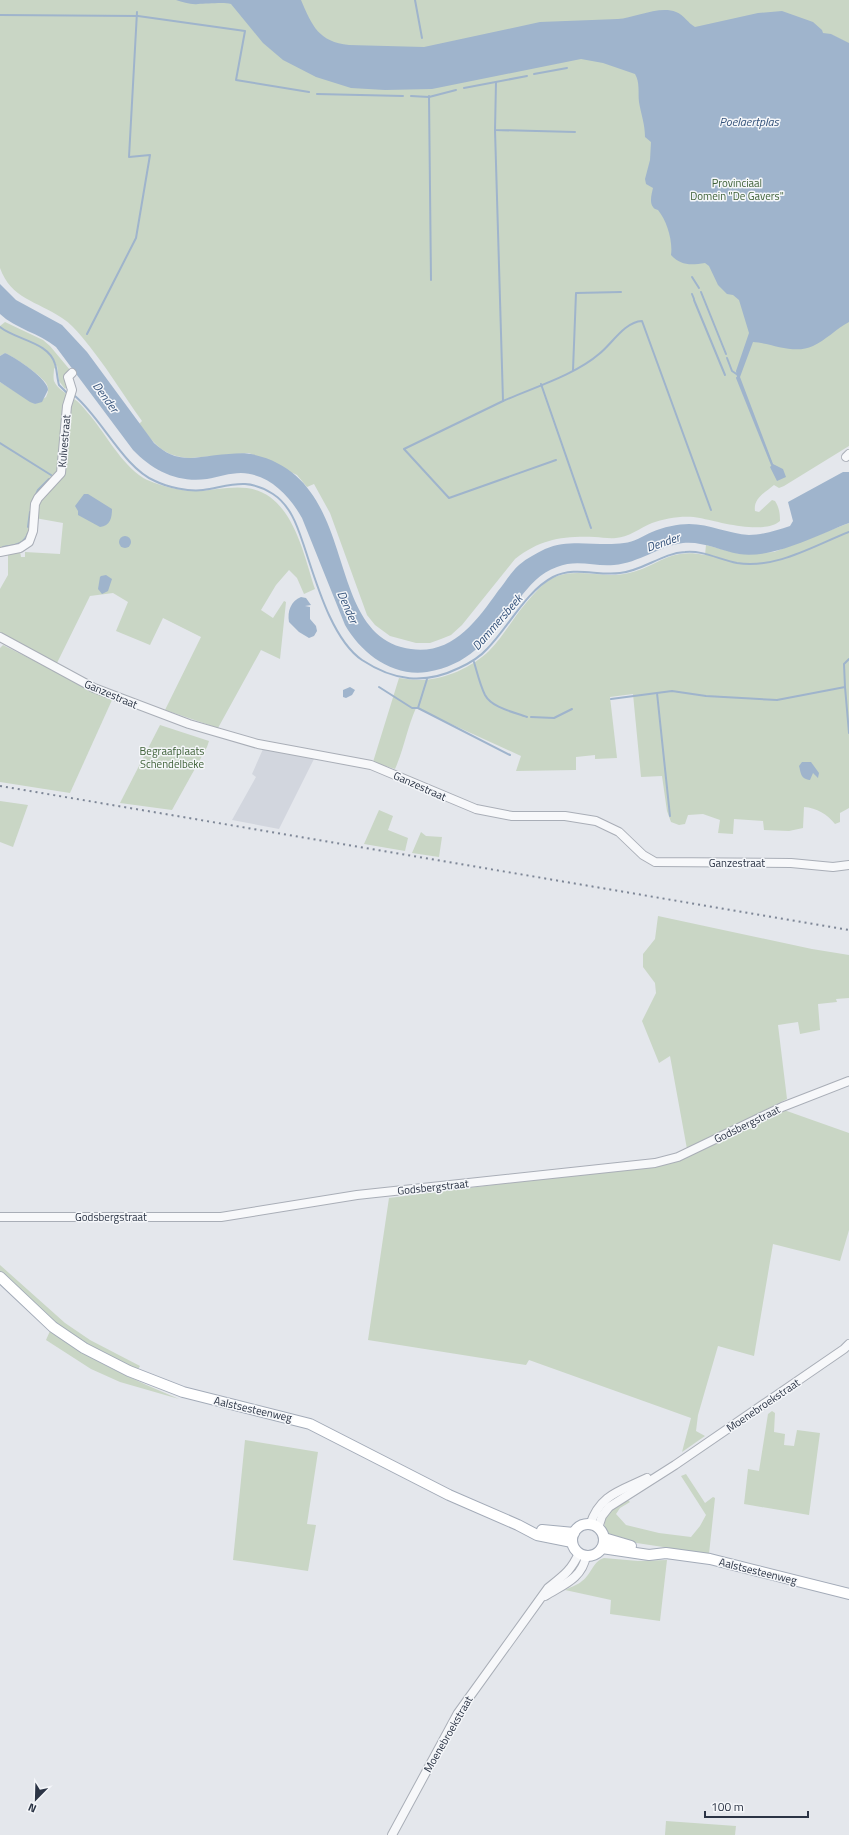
<svg xmlns="http://www.w3.org/2000/svg" width="849" height="1835" viewBox="0 0 849 1835" font-family="'Titillium Web',sans-serif">
  <style>
    .built { fill: #d2d6de }
    .green { fill: #c9d6c5 }
    .water { fill: #9fb4cc }
    .lines { fill: none; stroke-linecap: round; stroke-linejoin: round }
    .stream { stroke: #9fb4cc; stroke-width: 2 }
    .minor-casing { stroke: #a9aeb7; stroke-width: 10 }
    .major-casing { stroke: #a3abb8; stroke-width: 12 }
    .minor { stroke: #f7f8fa; stroke-width: 8 }
    .major { stroke: #fff; stroke-width: 10 }
    .rail { stroke: #7d8696; stroke-width: 2; stroke-dasharray: 2 4; stroke-linecap: butt }
    .labels { text-anchor: middle; dominant-baseline: central; stroke-width: 3; stroke-linejoin: round; paint-order: stroke }
    .park-label { font-size: 11px; fill: #3f6138; stroke: #f4f6f9 }
    .street-label { font-size: 11px; fill: #2b3445; stroke: #f4f6f9 }
    .water-label { font-size: 12px; font-style: italic; fill: #34527a; stroke: #f4f6f9 }
  </style>
  <rect width="100%" height="100%" fill="#e4e7ec"/>
  <path class="built" d="M263 749 314 759 279 829 232 820 256 777 252 774Z"/>
  <g class="green">
    <path d="M0 0H849V446L784 486 779 488 774 485C766 492 753 498 755 511L759 512 772 500 775 501C779 507 780 513 780 521 764 535 719 522 700 518 685 515 666 518 652 523 640 528 629 537 616 538 609 539 601 537 595 537 562 536 541 539 515 559L462 625 451 635 441 639 430 643H416L390 636 375 625 367 615 330 513 314 484 307 487 297 475 249 453 190 458C164 457 154 444 139 424L142 421C122 393 104 363 82 337 76 330 70 323 62 318 37 301 11 299 0 268Z"/>
    <path d="M5 322 43 340 50 346 70 370 68 385 65 389 59 381 57 365 54 369C54 372 53 377 54 381 57 389 68 394 74 399 79 402 83 407 87 412 105 432 117 458 139 475 150 484 183 492 197 491 221 490 248 481 270 497 297 517 305 559 315 589L304 594 297 578 289 570 276 585 261 610 273 618 284 601 286 602 280 659 261 650 218 728 165 710 201 637 163 618 150 645 116 631 128 602 113 593 90 596 57 663 0 633V589L8 575V552L20 551 21 557H25V552L60 554 63 523 35 518 24 543 0 550V382L35 404 46 397C48 393 49 389 47 385 44 377 14 357 5 353L0 356V326Z"/>
    <path d="M849 523V808L840 813V822L835 824C827 814 817 808 804 807L803 828 789 831 764 830 763 821 734 819 733 834 718 833 720 820 703 814 688 815 685 824 679 825 671 822 667 811 662 776 641 777 633 694 610 697 617 758 595 759V755L576 757V770L516 771 521 756 416 708C407 728 404 749 395 769L373 762 399 678C406 679 415 680 423 680 446 679 472 667 489 651 503 637 513 618 526 603 534 594 543 582 555 577 577 568 602 578 624 574 658 568 667 547 705 555L706 545 740 554 774 552Z"/>
    <path d="M3 645 112 700 70 793 0 782V648Z"/>
    <path d="M160 725 209 741 207 747 172 810 120 803Z"/>
    <path d="M0 801 28 805 13 847 0 842Z"/>
    <path d="M379 810 393 816 388 830 408 838 405 851 364 844Z"/>
    <path d="M421 832 426 836 442 837 439 857 412 853Z"/>
    <path d="M658 916 812 949 849 955V998L836 999 837 1002 818 1004 820 1030 800 1034 798 1022 778 1025 787 1099 687 1149 670 1056 659 1063 642 1021 656 993 655 983 643 967V954L655 939Z"/>
    <path d="M784 1110 849 1133V1230L840 1261 773 1244 754 1356 718 1346 698 1415 696 1431 705 1436 682 1452 691 1418 529 1360 526 1365 368 1340 389 1198 532 1180 654 1167 683 1158Z"/>
    <path d="M0 1265 65 1323 90 1340 140 1366 136 1373 64 1332 0 1273Z"/>
    <path d="M50 1331C90 1360 134 1380 179 1399L120 1382 91 1369 46 1340Z"/>
    <path d="M772 1411 775 1413 774 1432 785 1434 784 1445 794 1446 797 1430 820 1433 809 1515 744 1504 748 1469 759 1471 768 1414Z"/>
    <path d="M245 1440 318 1452 307 1524 316 1525 308 1571 233 1560Z"/>
    <path d="M686 1474 705 1503 713 1497 715 1498 709 1554 617 1540 607 1535C599 1517 612 1505 628 1500L630 1502 620 1508 616 1514 626 1525 659 1533 691 1537 700 1526 706 1515 681 1476Z"/>
    <path d="M604 1558 638 1561 667 1560 660 1621 610 1614 611 1600 565 1590C570 1587 578 1585 582 1581 592 1574 592 1562 604 1558Z"/>
    <path d="M666 1821 736 1826 735 1835H665Z"/>
  </g>
  <g class="water">
    <path d="M176 0H301C312 26 319 42 349 45L424 47 540 22 618 19C634 18 660 5 676 12 684 15 688 23 695 27L758 13 782 11 813 22 822 30 823 33 831 34 849 43V322C836 329 826 340 813 346 794 355 772 343 753 342L740 377 773 464 783 469 786 477 777 481 770 467 772 465 737 377 736 371 749 333 739 300 733 295 727 294 718 285 709 266 705 263C691 265 681 266 671 255 673 241 667 221 658 210 656 209 654 209 653 207 649 202 652 193 653 188L646 184 645 179 650 160 651 142 645 137C645 124 641 114 639 102 638 93 640 82 635 74L603 63 581 59 432 89 385 90 351 88 316 77 283 60 263 43 231 4C224 2 206 4 198 4 191 5 183 2 176 0Z"/>
    <path d="M0 284 16 300 62 325 87 352 154 443C165 453 175 458 190 458 205 457 239 451 251 454 360 476 322 624 401 647 448 660 474 625 498 591 505 583 511 572 519 565 527 558 537 553 545 549 571 538 598 547 624 543 634 542 643 536 652 532 663 527 678 524 689 524 710 524 729 534 749 535 763 535 777 530 790 526L793 521 788 502 843 472H849V523C817 535 774 559 739 554 721 551 703 541 683 543 659 546 639 563 614 565 595 567 577 559 557 567 540 573 530 585 519 599 492 633 473 665 427 672 392 677 361 653 345 625L302 518C289 495 269 474 241 473 230 473 218 477 207 479 178 483 153 471 133 450L56 347C39 333 16 329 0 314Z"/>
    <path d="M5 353C16 358 48 379 48 390L42 402 35 404 30 402 0 382V356Z"/>
    <path d="M84 494H88L112 509C112 518 110 526 100 527L78 515V511L75 506Z"/>
    <circle cx="125" cy="542" r="6"/>
    <path d="M106 575 112 579 108 591 102 594 98 589 100 577 101 576Z"/>
    <path d="M301 597 306 598 311 605 305 606 310 607V619L316 626 317 631 314 636 309 638 299 632 289 622C287 611 291 601 301 597Z"/>
    <path d="M350 687 355 690 352 695 346 698 343 697V690Z"/>
    <path d="M802 762H811L819 773 818 778 813 773 810 780C800 779 801 772 799 766Z"/>
  </g>
  <g class="lines">
    <g class="stream">
      <path d="M415 0 422 38"/>
      <path d="M0 15 138 16 245 31 236 80 309 92"/>
      <path d="M534 74 567 68"/>
      <path d="M496 82 495 130 575 132"/>
      <path d="M464 88 527 76"/>
      <path d="M317 94 403 96"/>
      <path d="M411 96 429 97 456 90"/>
      <path d="M429 96 431 280"/>
      <path d="M495 130 503 401C532 388 575 375 599 354 612 344 624 322 642 321L711 510"/>
      <path d="M692 277 699 288"/>
      <path d="M701 292 726 354"/>
      <path d="M692 294 694 299"/>
      <path d="M694 300 725 375"/>
      <path d="M0 327C16 340 49 342 55 364 57 370 57 378 59 385L66 392"/>
      <path d="M87 334 136 238 150 155 129 157 137 12"/>
      <path d="M727 358 732 371 738 375"/>
      <path d="M573 370 576 293 621 292"/>
      <path d="M737 378 772 465"/>
      <path d="M541 384 591 528"/>
      <path d="M75 396C102 419 124 468 155 481 167 487 189 492 203 490 230 486 247 477 273 494 290 505 297 525 303 543 315 578 331 639 362 660 394 681 424 685 459 668 470 663 479 658 487 649 508 628 526 591 553 577 575 566 597 576 620 573 643 571 662 553 685 552 703 550 720 560 737 563 777 569 813 546 849 532"/>
      <path d="M503 401 404 449 449 498 556 460"/>
      <path d="M0 443 51 475"/>
      <path d="M32 503 38 490 49 479"/>
      <path d="M28 527 30 512"/>
      <path d="M3 547C14 545 24 545 28 533"/>
      <path d="M474 662C477 672 480 685 485 695 492 708 514 712 527 717"/>
      <path d="M427 679 418 708 510 755"/>
      <path d="M379 687 412 708H418"/>
      <path d="M845 687 849 733"/>
      <path d="M657 693 670 816"/>
      <path d="M611 699 672 691 706 696 777 700 845 687 844 664 849 659"/>
      <path d="M531 717 554 718 572 709"/>
    </g>
    <g class="minor-casing">
      <g id="minor">
        <path d="M846 457 849 454"/>
        <path d="M0 552 20 548 29 542 33 531 35 504 38 498 61 473 67 406 72 390 68 377 72 373"/>
        <path d="M0 637 94 688 189 724 258 744 371 765 476 809 512 816H565L596 821 619 832 643 855 655 862 791 863 833 867 849 865"/>
        <path d="M0 1217H221L357 1195 655 1163 678 1157 782 1107 849 1081"/>
        <path d="M590 1525C600 1494 621 1491 647 1478"/>
        <path d="M598 1528 602 1516 609 1507 675 1465 844 1349 849 1344"/>
        <path d="M545 1596C562 1585 582 1579 586 1556"/>
        <path d="M392 1835 458 1713 548 1588C563 1576 571 1571 579 1553"/>
      </g>
    </g>
    <g class="major-casing">
      <g id="major">
        <path d="M0 1277 53 1327 84 1348 129 1371 183 1392 310 1424 449 1495 518 1525 537 1535 572 1542"/>
        <circle cx="588" cy="1540" r="16"/>
        <path d="M542 1530 574 1533"/>
        <path d="M604 1538 631 1546"/>
        <path d="M602 1548 649 1555 666 1553 710 1559 849 1594"/>
      </g>
    </g>
    <use href="#minor" class="minor"/>
    <use href="#major" class="major"/>
    <path class="rail" d="M0 786 849 930"/>
  </g>
  <g class="labels">
    <g class="park-label">
      <text x="737" y="183">Provinciaal<tspan x="737" dy="13">Domein "De Gavers"</tspan></text>
      <text x="172" y="751">Begraafplaats<tspan x="172" dy="13">Schendelbeke</tspan></text>
    </g>
    <g class="street-label">
      <text transform="translate(64 441) rotate(-85)">Kulvestraat</text>
      <text transform="translate(111 694) rotate(23)">Ganzestraat</text>
      <text transform="translate(420 786) rotate(24)">Ganzestraat</text>
      <text x="737" y="863">Ganzestraat</text>
      <text transform="translate(747 1124) rotate(-26)">Godsbergstraat</text>
      <text transform="translate(433 1187) rotate(-6)">Godsbergstraat</text>
      <text x="111" y="1217">Godsbergstraat</text>
      <text transform="translate(763 1405) rotate(-34)">Moenebroekstraat</text>
      <text transform="translate(253 1409) rotate(13)">Aalstsesteenweg</text>
      <text transform="translate(758 1571) rotate(14)">Aalstsesteenweg</text>
      <text transform="translate(448 1734) rotate(-60)">Moenebroekstraat</text>
    </g>
    <g class="water-label">
      <text x="749" y="121">Poelaertplas</text>
      <text transform="translate(106 397) rotate(54)">Dender</text>
      <text transform="translate(663 542) rotate(-19)">Dender</text>
      <text transform="translate(348 607) rotate(66)">Dender</text>
      <text transform="translate(497 622) rotate(-49)">Dammersbeek</text>
    </g>
  </g>
  <g transform="translate(36 1799) rotate(203)" stroke="#f4f6f9" stroke-width="3" paint-order="stroke">
  <path d="M0-3L7 15L0 10L-7 15Z" fill="#2b3445"/>
  <text y="-6" font-size="11" font-weight="bold" text-anchor="middle" fill="#2b3445">N</text>
  </g>
  <path d="M705 1811v6h103v-6" fill="none" stroke="#2b3445" stroke-width="2"/>
  <text x="711" y="1811" font-size="12" fill="#2b3445" stroke="#f4f6f9" stroke-width="3" paint-order="stroke">100 m</text>
</svg>
